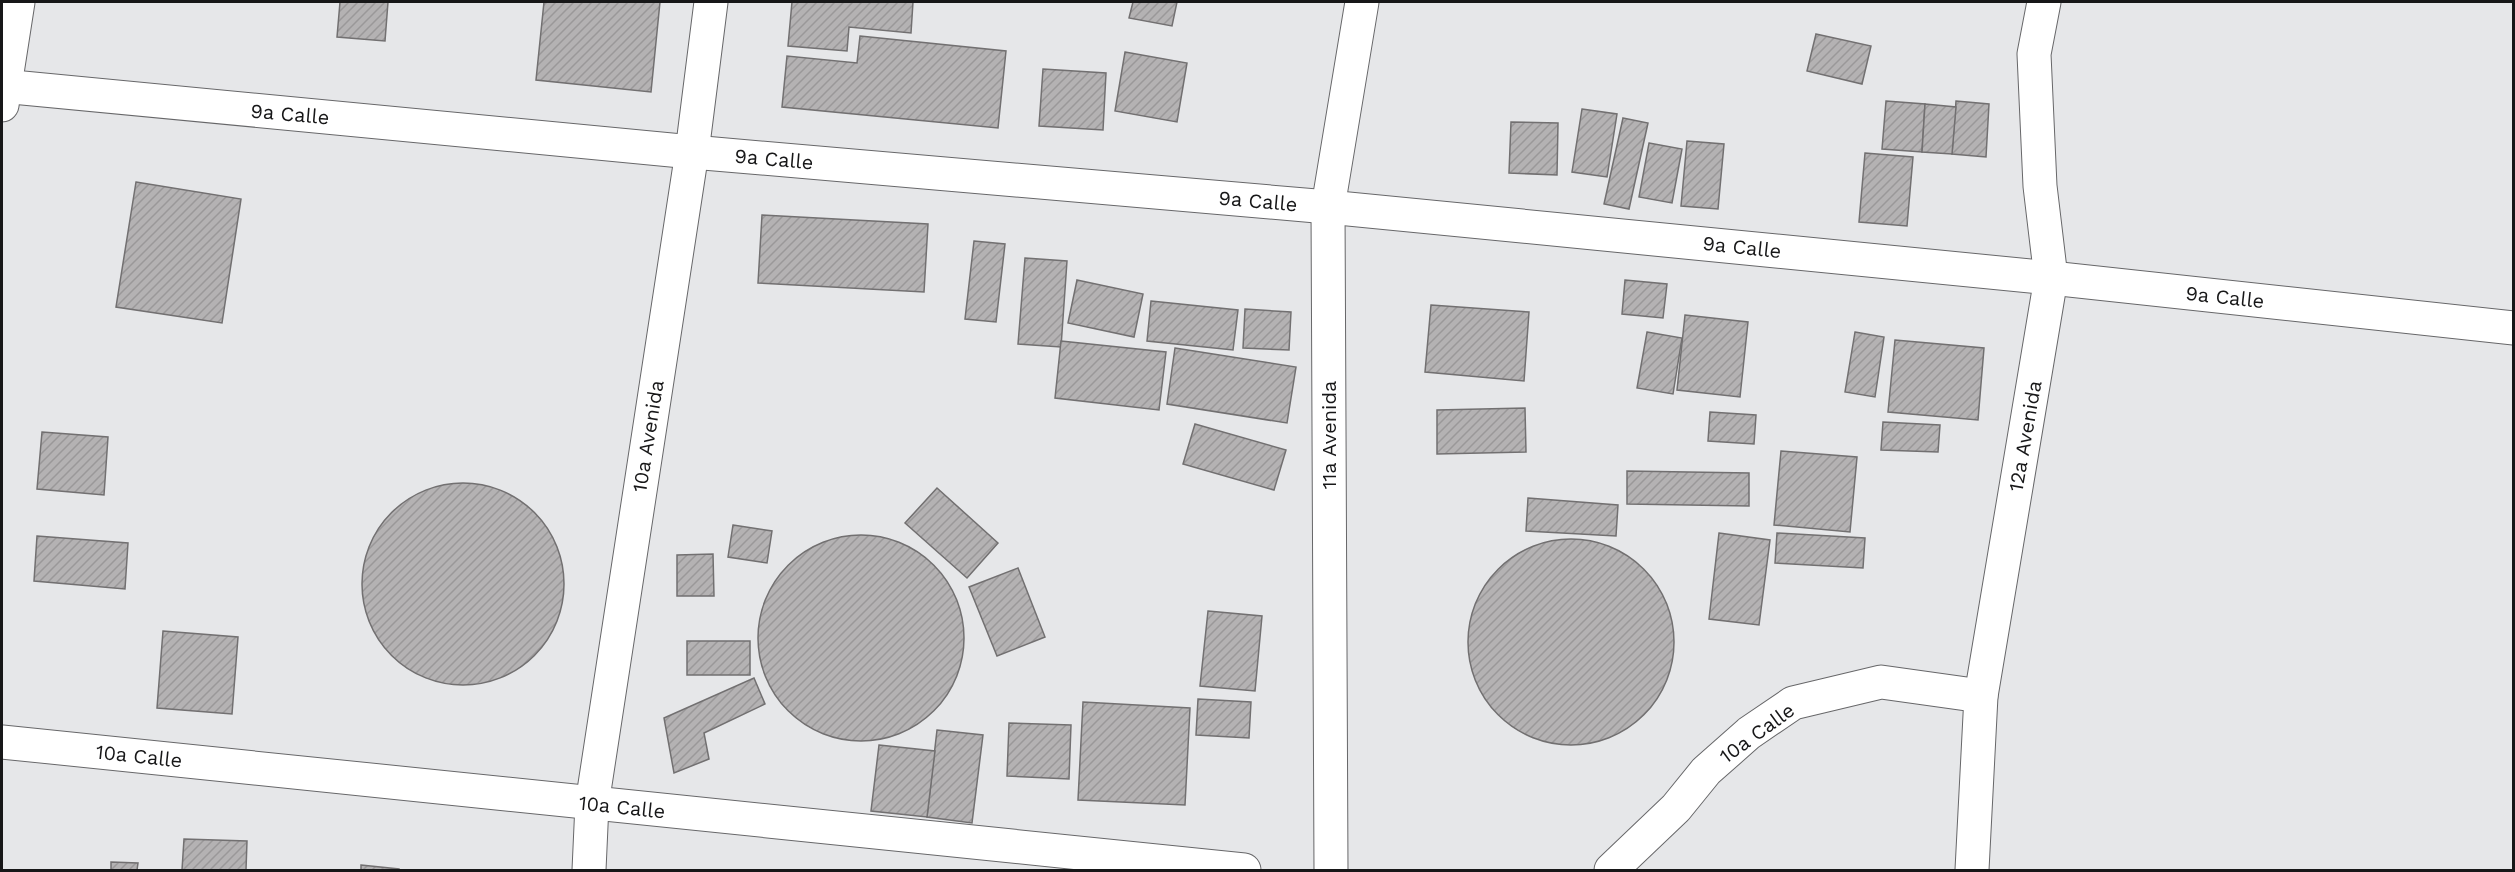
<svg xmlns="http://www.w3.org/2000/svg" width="2515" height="872" viewBox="0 0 2515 872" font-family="'Work Sans',sans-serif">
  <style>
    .building { fill: url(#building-hatch); stroke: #727071; stroke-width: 1.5 }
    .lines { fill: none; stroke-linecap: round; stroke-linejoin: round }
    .street-casing { stroke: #676769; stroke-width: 35 }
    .secondary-casing { stroke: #676769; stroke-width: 35 }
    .street { stroke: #fff; stroke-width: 33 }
    .secondary { stroke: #fff; stroke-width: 33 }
    .labels { text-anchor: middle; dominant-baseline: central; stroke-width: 4.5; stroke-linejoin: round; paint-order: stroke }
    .street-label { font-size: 20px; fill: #171718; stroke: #fff }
  </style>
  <defs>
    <pattern id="building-hatch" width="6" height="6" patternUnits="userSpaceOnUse" patternTransform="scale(1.5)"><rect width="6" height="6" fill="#b4b2b3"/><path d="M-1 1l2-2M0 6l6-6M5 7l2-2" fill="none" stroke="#9a9899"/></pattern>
  </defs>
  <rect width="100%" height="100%" fill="#e6e7e9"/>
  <g class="building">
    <path d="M340 2H388L385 41 337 37Z"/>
    <path d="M544 2H660L651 92 536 80Z"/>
    <path d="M792 2H913L911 33 849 27 847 51 788 46Z"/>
    <path d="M1133 2H1177L1172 26 1129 18Z"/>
    <path d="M1816 34 1871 46 1862 84 1807 71Z"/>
    <path d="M860 36 1006 51 998 128 782 107 787 56 857 63Z"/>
    <path d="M1125 52 1187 63 1177 122 1115 111Z"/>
    <path d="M1043 69 1106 73 1103 130 1039 126Z"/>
    <path d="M1886 101 1925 104 1922 152 1882 149Z"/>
    <path d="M1956 101 1989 104 1986 157 1952 154Z"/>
    <path d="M1925 104 1956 107 1952 154 1922 152Z"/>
    <path d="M1582 109 1617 114 1607 177 1572 172Z"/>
    <path d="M1623 118 1648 123 1629 209 1604 204Z"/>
    <path d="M1511 122 1558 123 1557 175 1509 173Z"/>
    <path d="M1687 141 1724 144 1718 209 1681 206Z"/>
    <path d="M1649 143 1682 149 1672 203 1639 197Z"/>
    <path d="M1865 153 1913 157 1907 226 1859 222Z"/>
    <path d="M136 182 241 199 222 323 116 307Z"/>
    <path d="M762 215 928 224 924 292 758 283Z"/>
    <path d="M974 241 1005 244 996 322 965 319Z"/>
    <path d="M1025 258 1067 261 1061 347 1018 344Z"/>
    <path d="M1077 280 1143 294 1134 337 1068 323Z"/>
    <path d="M1625 280 1667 284 1663 318 1622 314Z"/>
    <path d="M1151 301 1238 310 1233 350 1147 341Z"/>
    <path d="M1431 305 1529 312 1524 381 1425 372Z"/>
    <path d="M1245 309 1291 312 1289 350 1243 348Z"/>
    <path d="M1685 315 1748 322 1740 397 1677 390Z"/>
    <path d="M1647 332 1682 338 1673 394 1637 388Z"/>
    <path d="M1855 332 1884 337 1875 397 1845 392Z"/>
    <path d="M1895 340 1984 348 1978 420 1888 412Z"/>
    <path d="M1061 341 1166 352 1159 410 1055 398Z"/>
    <path d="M1175 348 1296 367 1287 423 1167 404Z"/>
    <path d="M1525 408 1526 452 1437 454V410Z"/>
    <path d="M1710 412 1756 415 1754 444 1708 441Z"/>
    <path d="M1883 422 1940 425 1938 452 1881 450Z"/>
    <path d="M1195 424 1286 450 1274 490 1183 464Z"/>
    <path d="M42 432 108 437 104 495 37 489Z"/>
    <path d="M1781 451 1857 457 1850 532 1774 525Z"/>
    <path d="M1627 471 1749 473V506L1627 504Z"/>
    <circle cx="463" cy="584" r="101"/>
    <path d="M937 488 998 543 967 578 905 523Z"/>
    <path d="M1528 498 1618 505 1616 536 1526 531Z"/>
    <path d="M733 525 772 531 767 563 728 557Z"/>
    <path d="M1719 533 1770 540 1759 625 1709 619Z"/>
    <path d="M1777 533 1865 538 1863 568 1775 563Z"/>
    <circle cx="861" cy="638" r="103"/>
    <path d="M37 536 128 543 125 589 34 581Z"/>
    <circle cx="1571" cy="642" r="103"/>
    <path d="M713 554 714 596H677V555Z"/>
    <path d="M1018 568 1045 637 997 656 969 587Z"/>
    <path d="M1208 611 1262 616 1255 691 1200 686Z"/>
    <path d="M163 631 238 637 232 714 157 708Z"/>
    <rect x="687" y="641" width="63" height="34"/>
    <path d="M754 678 765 704 704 733 709 759 674 773 664 718Z"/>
    <path d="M1198 699 1251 702 1249 738 1196 735Z"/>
    <path d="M1083 702 1190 708 1185 805 1078 800Z"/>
    <path d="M1009 723 1071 725 1069 779 1007 776Z"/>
    <path d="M937 730 983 735 972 823 927 817Z"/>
    <path d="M879 745 935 751 927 817 871 811Z"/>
    <path d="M184 839 247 841 246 870H182Z"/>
    <path d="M111 862 138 863 137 870H111Z"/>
    <path d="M361 865 399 869V870H361Z"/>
  </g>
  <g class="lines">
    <g class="street-casing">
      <g id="street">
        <path d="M2044 2 2034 54 2040 186 2051 278"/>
        <path d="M2 742 1244 870"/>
        <path d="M589 870 592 804 692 152 711 2"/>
        <path d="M1331 870 1328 207 1362 2"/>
        <path d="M1611 870 1676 808 1706 771 1749 733 1793 703 1881 682 1981 696"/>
      </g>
    </g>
    <g class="secondary-casing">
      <g id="secondary">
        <path d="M2 86 692 152 1328 207 2051 278 2514 328"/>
        <path d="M2 105 18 2"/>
        <path d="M1972 870 1981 696 2051 278"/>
      </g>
    </g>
    <use href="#street" class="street"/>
    <use href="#secondary" class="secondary"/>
  </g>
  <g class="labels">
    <g class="street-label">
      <text transform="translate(290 114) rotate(5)">9a Calle</text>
      <text transform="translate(774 159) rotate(5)">9a Calle</text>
      <text transform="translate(1258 201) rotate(5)">9a Calle</text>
      <text transform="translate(1742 247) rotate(6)">9a Calle</text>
      <text transform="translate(2225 297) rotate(6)">9a Calle</text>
      <text transform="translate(1329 435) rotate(-90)">11a Avenida</text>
      <text transform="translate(648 436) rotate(-81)">10a Avenida</text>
      <text transform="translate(2025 436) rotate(-80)">12a Avenida</text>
      <text transform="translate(1757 733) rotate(-36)">10a Calle</text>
      <text transform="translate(139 756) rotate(6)">10a Calle</text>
      <text transform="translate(622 807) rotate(6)">10a Calle</text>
    </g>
  </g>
  <rect width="2515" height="872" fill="none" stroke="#171718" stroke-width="6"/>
</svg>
